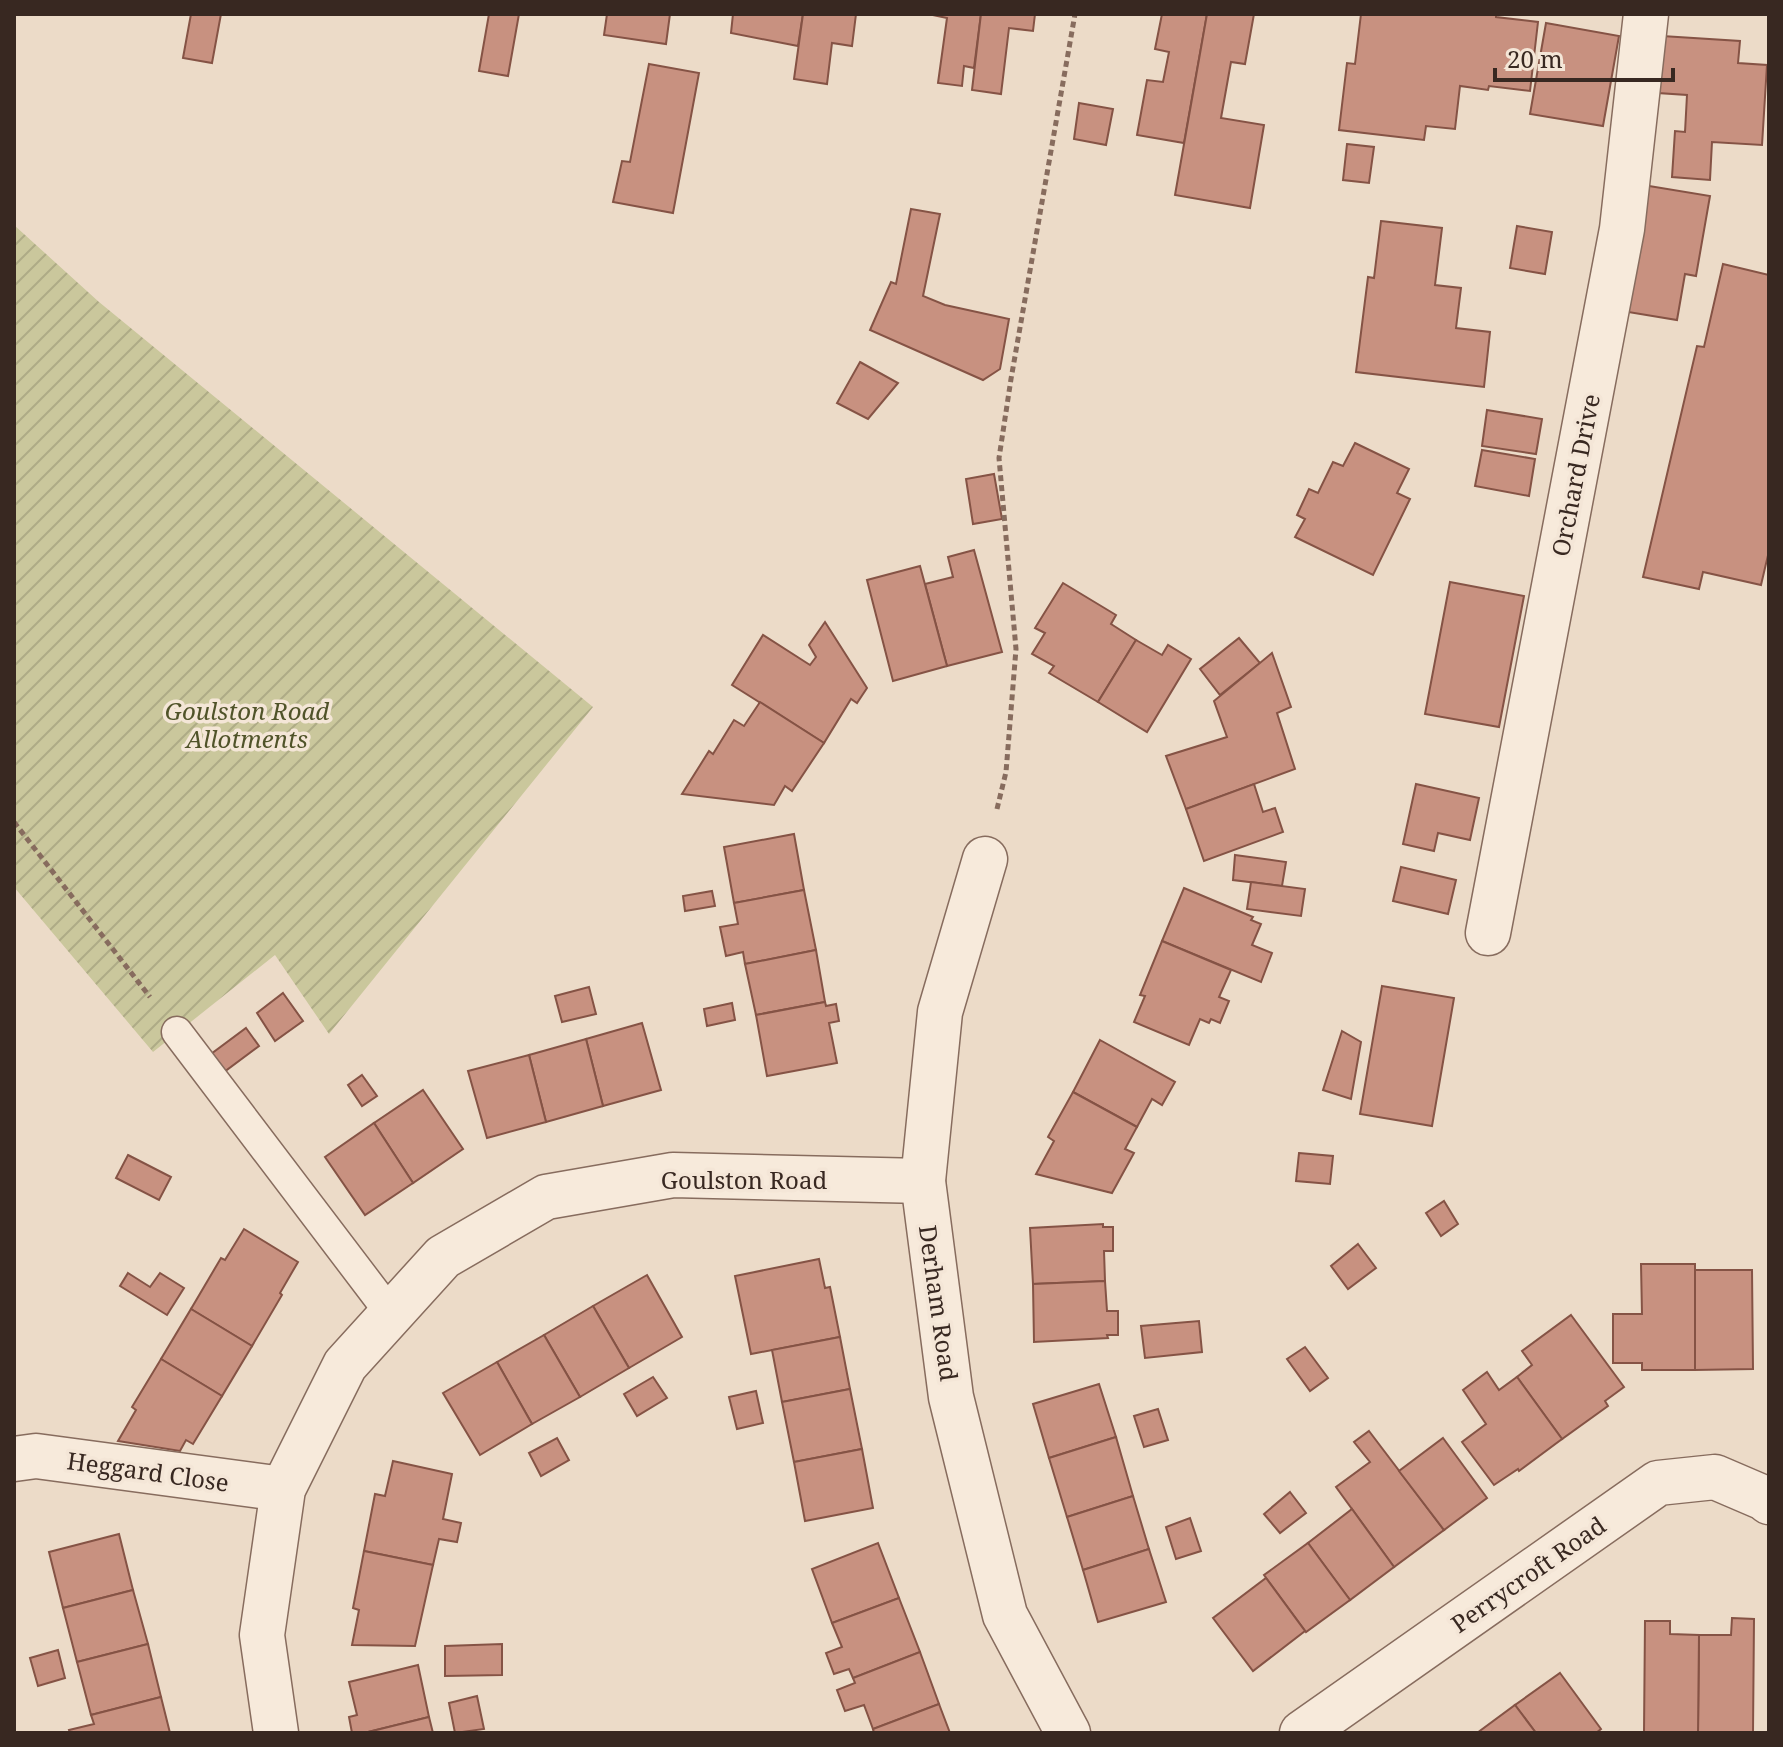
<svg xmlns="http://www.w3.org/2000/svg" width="1783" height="1747" viewBox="0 0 1783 1747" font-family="'Noto Serif',serif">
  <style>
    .garden { fill: url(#garden-furrows) }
    .building { fill: #c89180; stroke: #855345; stroke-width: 2 }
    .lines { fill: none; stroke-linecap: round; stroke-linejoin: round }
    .service-casing { stroke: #876c5e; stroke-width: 33 }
    .minor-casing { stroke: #876c5e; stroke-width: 47 }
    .path { stroke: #876c5e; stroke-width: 5; stroke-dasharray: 6 4; stroke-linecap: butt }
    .service { stroke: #f7eadb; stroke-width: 30 }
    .minor { stroke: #f7eadb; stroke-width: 44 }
    .labels { text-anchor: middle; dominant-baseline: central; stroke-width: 7; stroke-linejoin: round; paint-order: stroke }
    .street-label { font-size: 24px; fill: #382821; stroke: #f4e6d7 }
    .park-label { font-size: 24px; font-style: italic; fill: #505329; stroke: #f4e6d7 }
  </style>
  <defs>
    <pattern id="garden-furrows" width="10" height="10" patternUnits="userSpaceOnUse" patternTransform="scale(2)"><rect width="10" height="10" fill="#cac79c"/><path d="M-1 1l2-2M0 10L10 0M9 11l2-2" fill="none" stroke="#aeab86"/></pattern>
  </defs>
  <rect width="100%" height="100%" fill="#ecdbc8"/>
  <path class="garden" d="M14 225 99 302 593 707 329 1034 275 955 153 1052 14 887Z"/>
  <g class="building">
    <path d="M191 14H221L212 63 183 58Z"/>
    <path d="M489 14H519L508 76 479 71Z"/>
    <path d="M607 14H670L666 44 604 35Z"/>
    <path d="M733 14H803L798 46 731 33Z"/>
    <path d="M803 14H856L852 46 832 43 827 84 794 79Z"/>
    <path d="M928 14H981L974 68 964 66 962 86 938 83 947 18Z"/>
    <path d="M981 14H1035L1033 31 1009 28 1001 94 972 90Z"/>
    <path d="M1162 14H1207L1184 143 1137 135 1147 80 1163 82 1169 52 1155 49Z"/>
    <path d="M1207 14H1254L1245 64 1231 62 1221 118 1264 125 1250 208 1175 195Z"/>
    <path d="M1361 14H1496V17L1538 22 1530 91 1489 86 1488 90 1460 86 1455 129 1426 126 1424 140 1339 130 1347 63 1355 64Z"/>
    <path d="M1546 23 1619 36 1603 126 1530 114Z"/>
    <path d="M1662 36 1740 41 1738 63 1767 65 1762 145 1712 142 1710 180 1672 177 1675 131 1685 132 1687 95 1658 93Z"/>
    <path d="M649 64 699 73 673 213 613 202 622 161 630 162Z"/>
    <path d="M1079 103 1113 109 1106 145 1074 139Z"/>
    <path d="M1347 144 1374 147 1369 183 1343 180Z"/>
    <path d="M1637 184 1710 196 1696 276 1685 274 1677 320 1616 310Z"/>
    <path d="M911 209 940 214 923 296 945 305 1009 319 1000 369 983 380 870 330 891 282 896 284Z"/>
    <path d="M1381 221 1442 228 1435 285 1461 288 1456 328 1490 332 1484 387 1356 372 1368 277 1374 278Z"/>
    <path d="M1517 226 1552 232 1545 274 1510 268Z"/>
    <path d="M1723 264 1769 275V551L1761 585 1703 572 1699 589 1643 577 1697 346 1704 347Z"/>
    <path d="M860 362 898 383 868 419 837 403Z"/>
    <path d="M1487 410 1542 419 1536 454 1482 446Z"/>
    <path d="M1355 443 1409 469 1397 493 1410 499 1373 575 1295 537 1305 519 1297 515 1309 489 1318 493 1333 462 1343 466Z"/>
    <path d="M1482 450 1535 459 1529 496 1475 486Z"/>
    <path d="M994 474 1002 519 973 524 966 479Z"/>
    <path d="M974 550 1002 652 947 666 925 584 953 577 948 557Z"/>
    <path d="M920 566 947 666 893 681 867 580Z"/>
    <path d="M1450 582 1524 596 1499 727 1425 714Z"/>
    <path d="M1063 583 1116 615 1111 624 1136 640 1098 702 1049 673 1054 666 1032 654 1045 633 1035 628Z"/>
    <path d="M825 622 867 688 857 703 851 699 824 743 732 685 763 635 810 665 816 657 809 645Z"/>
    <path d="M1239 638 1260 663 1220 695 1200 669Z"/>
    <path d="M1136 640 1162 655 1168 645 1191 659 1147 732 1098 702Z"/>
    <path d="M1272 653 1291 707 1277 713 1295 769 1186 809 1166 756 1227 737 1214 701Z"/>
    <path d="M760 702 824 743 792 791 785 786 774 805 682 794 709 751 713 754 734 720 744 726Z"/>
    <path d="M1254 784 1263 812 1275 808 1283 832 1204 861 1186 809Z"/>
    <path d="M1416 784 1479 798 1470 840 1438 833 1434 851 1403 844Z"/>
    <path d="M794 834 804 890 734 903 724 847Z"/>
    <path d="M1235 855 1286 862 1282 886 1233 880Z"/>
    <path d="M1401 867 1456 880 1448 914 1393 901Z"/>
    <path d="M1251 882 1305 889 1301 916 1247 909Z"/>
    <path d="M1184 888 1253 917 1251 920 1261 924 1252 945 1272 953 1261 982 1162 941Z"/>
    <path d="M804 890 816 950 745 964 743 952 726 956 720 927 738 924 734 903Z"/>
    <path d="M712 891 715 906 685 911 683 896Z"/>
    <path d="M1162 941 1231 970 1219 997 1229 1001 1220 1023 1211 1019 1209 1023 1200 1019 1189 1045 1134 1022 1145 996 1140 995Z"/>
    <path d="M816 950 825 1002 756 1015 745 964Z"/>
    <path d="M1382 986 1454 998 1432 1126 1360 1114Z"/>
    <path d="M589 987 596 1014 562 1022 555 996Z"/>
    <path d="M283 993 303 1021 275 1041 257 1013Z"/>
    <path d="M825 1002 826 1006 836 1004 839 1021 829 1023 837 1063 767 1076 756 1015Z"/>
    <path d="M732 1003 735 1020 707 1026 704 1009Z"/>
    <path d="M642 1023 661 1090 603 1106 586 1039Z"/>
    <path d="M246 1028 259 1046 224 1072 211 1054Z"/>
    <path d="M1342 1031 1361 1042 1351 1099 1323 1090Z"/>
    <path d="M586 1039 603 1106 546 1122 529 1055Z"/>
    <path d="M1100 1040 1175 1082 1162 1105 1152 1099 1137 1127 1073 1092Z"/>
    <path d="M529 1055 546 1122 487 1138 468 1071Z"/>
    <path d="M362 1075 377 1096 362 1106 348 1085Z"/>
    <path d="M423 1090 463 1149 413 1183 374 1123Z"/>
    <path d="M1073 1092 1137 1127 1125 1149 1134 1153 1112 1193 1036 1174 1054 1141 1048 1137Z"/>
    <path d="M374 1123 413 1183 365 1215 325 1157Z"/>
    <path d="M1299 1153 1333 1156 1330 1184 1296 1181Z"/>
    <path d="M128 1155 171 1177 159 1200 116 1178Z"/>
    <path d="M1444 1201 1458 1224 1441 1236 1426 1213Z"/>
    <path d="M1103 1224V1227H1113V1251H1104L1105 1281 1033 1284 1030 1228Z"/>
    <path d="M244 1229 298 1262 280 1293 282 1295 252 1346 191 1309 221 1258 225 1260Z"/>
    <path d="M1358 1244 1376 1268 1348 1289 1331 1266Z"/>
    <path d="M819 1259 825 1288 830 1287 840 1337 751 1354 735 1276Z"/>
    <path d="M1641 1264H1695V1370H1642V1363H1613V1314H1642Z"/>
    <path d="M1695 1270H1752L1753 1369 1695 1370Z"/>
    <path d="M128 1273 150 1287 160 1273 184 1288 167 1315 120 1286Z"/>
    <path d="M647 1275 682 1337 629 1368 593 1306Z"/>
    <path d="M1105 1281 1107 1311H1118V1335H1107L1108 1338 1034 1342 1033 1284Z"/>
    <path d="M593 1306 629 1368 580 1397 544 1335Z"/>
    <path d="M191 1309 252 1346 222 1396 161 1359Z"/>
    <path d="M1571 1315 1624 1387 1605 1401 1608 1406 1562 1439 1517 1377 1532 1365 1522 1351Z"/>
    <path d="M1199 1321 1202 1352 1145 1358 1141 1326Z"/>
    <path d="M544 1335 580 1397 532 1424 497 1362Z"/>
    <path d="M840 1337 850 1389 782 1402 772 1350Z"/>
    <path d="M1305 1347 1328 1378 1310 1391 1287 1359Z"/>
    <path d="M161 1359 222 1396 193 1444 186 1440 180 1451 118 1441 136 1410 132 1407Z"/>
    <path d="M497 1362 532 1424 480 1455 443 1393Z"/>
    <path d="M1487 1372 1499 1390 1517 1377 1562 1439 1519 1471 1518 1469 1494 1485 1462 1442 1486 1424 1463 1390Z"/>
    <path d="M653 1377 667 1398 637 1416 624 1394Z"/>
    <path d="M1099 1384 1116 1437 1049 1458 1033 1404Z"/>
    <path d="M850 1389 862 1449 794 1462 782 1402Z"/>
    <path d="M756 1391 763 1423 737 1429 729 1397Z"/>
    <path d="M1158 1409 1168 1440 1144 1447 1134 1416Z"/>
    <path d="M1369 1431 1444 1530 1394 1567 1336 1487 1370 1462 1354 1442Z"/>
    <path d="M1116 1437 1133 1496 1067 1517 1049 1458Z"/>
    <path d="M557 1438 569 1460 541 1476 529 1453Z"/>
    <path d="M1443 1438 1487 1498 1444 1530 1399 1471Z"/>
    <path d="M862 1449 873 1508 805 1521 794 1462Z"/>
    <path d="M393 1461 452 1474 443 1519 461 1523 457 1542 439 1539 433 1565 364 1551 375 1494 385 1496Z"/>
    <path d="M1290 1492 1306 1513 1280 1533 1264 1514Z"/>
    <path d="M1133 1496 1149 1549 1083 1570 1067 1517Z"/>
    <path d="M1352 1509 1394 1567 1350 1600 1308 1543Z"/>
    <path d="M1190 1518 1201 1551 1176 1559 1166 1527Z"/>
    <path d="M119 1534 133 1590 63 1608 49 1552Z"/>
    <path d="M878 1543 899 1598 832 1623 812 1569Z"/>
    <path d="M1308 1543 1350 1600 1306 1632 1264 1575Z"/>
    <path d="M1149 1549 1166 1602 1098 1622 1083 1570Z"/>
    <path d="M364 1551 433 1565 415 1646 352 1645 359 1610 353 1608Z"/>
    <path d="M1266 1578 1305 1631 1253 1671 1213 1618Z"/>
    <path d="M133 1590 148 1644 77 1662 63 1608Z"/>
    <path d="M899 1598 920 1652 853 1678 849 1669 834 1674 826 1653 842 1647 832 1623Z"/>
    <path d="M1732 1618 1754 1619 1753 1733H1698L1699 1635H1731Z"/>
    <path d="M1645 1621H1670V1634L1699 1635 1698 1733H1644Z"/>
    <path d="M148 1644 161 1697 91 1715 77 1662Z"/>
    <path d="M502 1644V1675L445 1676V1646Z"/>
    <path d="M58 1650 65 1678 38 1686 30 1658Z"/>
    <path d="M920 1652 939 1704 873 1729 864 1705 845 1711 837 1690 855 1683 853 1678Z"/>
    <path d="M418 1665 429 1717 364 1733H352L349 1717 357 1715 349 1682Z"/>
    <path d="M1560 1673 1601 1729 1596 1733H1536L1515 1705Z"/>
    <path d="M477 1696 484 1729 455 1733 449 1703Z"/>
    <path d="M161 1697 170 1733H70L69 1730 94 1724 91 1715Z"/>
    <path d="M939 1704 950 1733H874L873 1729Z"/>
    <path d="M1515 1705 1536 1733H1477Z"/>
    <path d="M429 1717 433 1733H364Z"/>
  </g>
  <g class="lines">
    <g class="service-casing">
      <path id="service" d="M177 1032 391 1314"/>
    </g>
    <g class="minor-casing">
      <g id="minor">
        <path d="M985 859 940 1012 923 1181 951 1397 1005 1615 1068 1733"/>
        <path d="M1488 933 1622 229 1646 14"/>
        <path d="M14 1459 36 1456 283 1489"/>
        <path d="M276 1733 262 1635 283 1489 345 1365 443 1257 546 1197 673 1175 923 1181"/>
        <path d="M1302 1733 1658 1483 1715 1477 1764 1498 1769 1502"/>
      </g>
    </g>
    <g class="path">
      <path d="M997 809 1006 772 1016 649 999 458 1011 379 1075 14"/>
      <path d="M14 822 150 997"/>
    </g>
    <use href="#service" class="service"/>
    <use href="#minor" class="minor"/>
  </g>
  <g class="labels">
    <g class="street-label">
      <text transform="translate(1575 475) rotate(-79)">Orchard Drive</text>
      <text x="744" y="1179">Goulston Road</text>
      <text transform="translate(939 1303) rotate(82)">Derham Road</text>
      <text transform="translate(148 1471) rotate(8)">Heggard Close</text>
      <text transform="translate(1528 1574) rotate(-35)">Perrycroft Road</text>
    </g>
    <g class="park-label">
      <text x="247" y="710">Goulston Road<tspan x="247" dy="28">Allotments</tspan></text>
    </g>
  </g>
  <rect width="1783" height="1747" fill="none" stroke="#382821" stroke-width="32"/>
  <path d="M1495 68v12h178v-12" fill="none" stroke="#382821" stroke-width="4"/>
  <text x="1507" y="68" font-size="24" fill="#382821" stroke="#f4e6d7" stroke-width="6" paint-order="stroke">20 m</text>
</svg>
